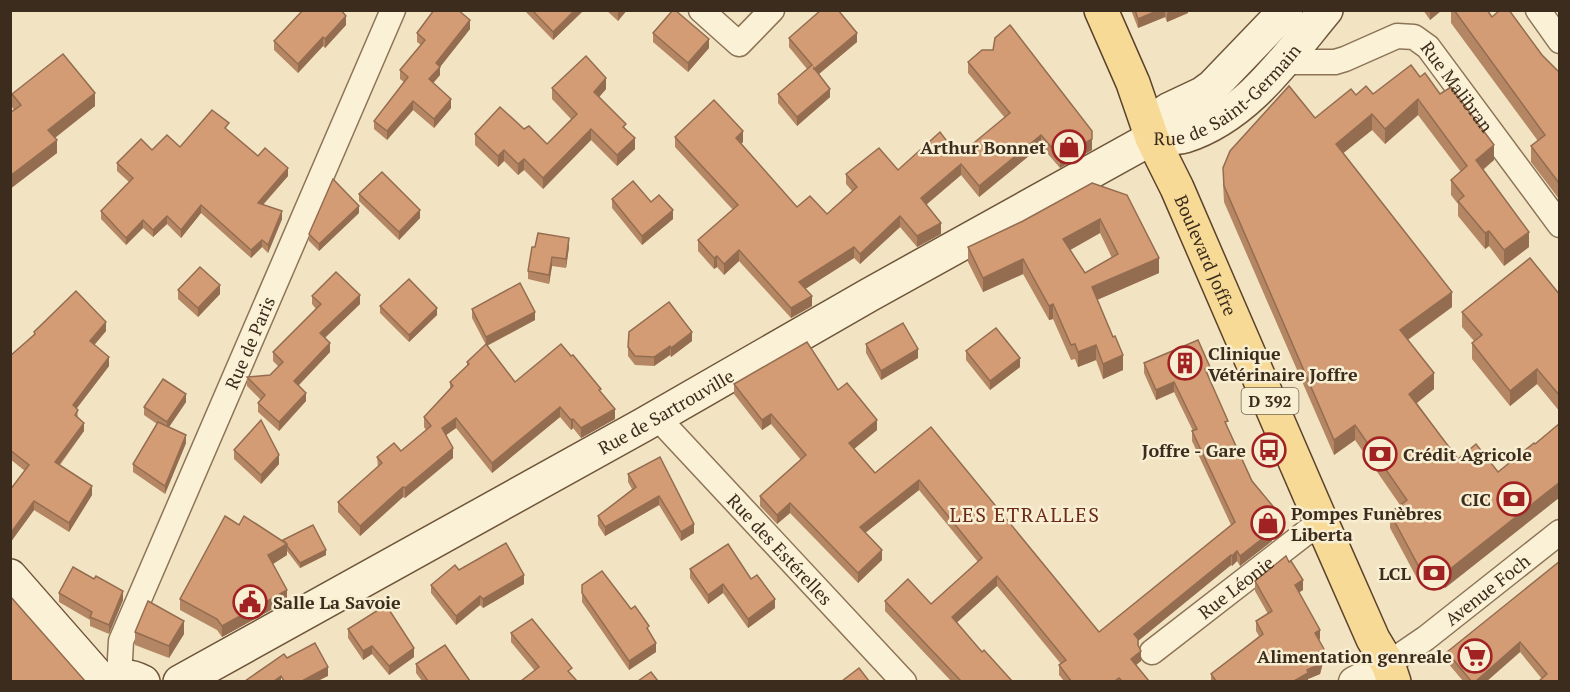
<svg xmlns="http://www.w3.org/2000/svg" width="1570" height="692" viewBox="0 0 1570 692" font-family="'PT Serif',serif">
  <style>
    .lines { fill: none; stroke-linecap: round; stroke-linejoin: round }
    .minor-casing { stroke: #8d7457; stroke-width: 27 }
    .tertiary-casing { stroke: #8d7457; stroke-width: 33 }
    .secondary-casing { stroke: #6f553a; stroke-width: 36 }
    .primary-casing { stroke: #5b422c; stroke-width: 36 }
    .minor { stroke: #fbf1d6; stroke-width: 24 }
    .tertiary { stroke: #fbf1d6; stroke-width: 30 }
    .secondary { stroke: #fbf1d6; stroke-width: 33 }
    .primary { stroke: #f8da97; stroke-width: 33 }
    .wall { fill: #b58664; fill-rule: evenodd }
    .shaded-wall { fill: #946d51 }
    .building { fill: #d39c74; stroke: #946d51; stroke-width: 1.5; fill-rule: evenodd }
    .labels { text-anchor: middle; dominant-baseline: central; stroke-width: 5; stroke-linejoin: round; paint-order: stroke }
    .shield { fill: #f8eed2; stroke: #746653; stroke-width: 1.5 }
    .shield-label { font-size: 16px; font-weight: bold; fill: #3c2c1d }
    .street-label { font-size: 18px; fill: #3c2c1d; stroke: #f8eed2 }
    .poi-label { font-size: 18px; font-weight: bold; fill: #3c2c1d; stroke: #f8eed2; text-anchor: end }
    .neighbourhood-label { font-size: 20px; letter-spacing: 1.5px; fill: #6c2b18; stroke: #f8eed2 }
  </style>
  <rect width="100%" height="100%" fill="#f2e4c2"/>
  <g class="lines">
    <g class="minor-casing">
      <g id="minor">
        <path d="M701 10 739 44 772 10"/>
        <path d="M1538 10 1560 41"/>
        <path id="s1" d="M1279 65 1294 62H1335L1345 59 1397 36 1414 37 1428 47 1560 225"/>
        <path id="s2" d="M656 416 904 682"/>
        <path id="s3" d="M1152 652 1321 521"/>
        <path id="s4" d="M1388 664 1426 638 1560 532"/>
        <path id="s5" d="M119 678 121 641 393 10"/>
      </g>
    </g>
    <g class="tertiary-casing">
      <path id="tertiary" d="M1354 682 1388 664"/>
    </g>
    <g class="secondary-casing">
      <g id="secondary">
        <path d="M1152 138 1168 110 1202 94 1213 86 1286 10"/>
        <path d="M10 576 103 682"/>
        <path d="M110 682C121 674 132 676 143 682"/>
        <path id="s6" d="M180 682 643 425 869 295 1152 138C1162 138 1175 139 1185 136 1247 116 1286 58 1326 10"/>
      </g>
    </g>
    <g class="primary-casing">
      <g id="primary">
        <path id="s7" d="M1101 10 1133 83 1152 138 1177 188 1321 521 1373 639 1388 664 1394 682"/>
      </g>
    </g>
    <use href="#minor" class="minor"/>
    <use href="#tertiary" class="tertiary"/>
    <use href="#secondary" class="secondary"/>
    <use href="#primary" class="primary"/>
  </g>
  <g class="wall">
    <path d="M524 10H584L553 40Z"/>
    <path d="M606 10H627L618 21Z"/>
    <path d="M1131 10H1188V13L1167 22 1165 17 1138 28Z"/>
    <path d="M1423 10H1442L1430 20Z"/>
    <path d="M1451 10H1487L1492 17 1542 55 1560 73V198L1559 199 1531 162V146L1538 141 1451 23Z"/>
    <path d="M346 25 325 48 323 46 298 73 274 50V41Z"/>
    <path d="M470 29 440 67V75L433 83 451 108 434 128 413 110 387 140 374 129V121L404 82 400 79V70L421 45 417 42V33Z"/>
    <path d="M653 33 709 48 688 72 653 42Z"/>
    <path d="M789 38 857 42 819 74 830 97 797 126 778 103V94L807 69 789 47Z"/>
    <path d="M968 62 1092 150 1060 168 1041 146 979 197 961 175 926 205 941 234 917 247 900 227 860 264 854 258 805 289 812 306 791 318 739 261 724 275 717 267 714 269 698 251V240L733 210 675 147V137L743 142 741 144 797 207 827 214 852 191 846 184V174L898 170 958 156 1005 118 968 73Z"/>
    <path d="M1420 77 1440 94 1494 160 1483 170 1529 247 1504 266 1489 246 1485 249 1458 216V204L1451 195V180L1461 172 1418 115 1385 144 1372 130 1343 153 1452 307 1408 340 1434 389 1417 403 1458 459 1498 472 1535 444 1560 423V497L1445 588 1419 582 1390 528V513L1400 505 1355 440 1334 455 1224 202 1223 183V168L1356 95 1373 94Z"/>
    <path d="M552 88 606 89 599 97 626 129 635 149 617 166 591 140 543 189 524 170 518 175 504 161 498 167 475 145V134L524 129 547 144 571 119 552 99Z"/>
    <path d="M12 94 95 106 55 138 57 153 10 189V113L14 110 12 107Z"/>
    <path d="M229 131 258 156 288 176 263 205 282 219 268 253 262 247 251 258 201 213 181 238 167 224 153 237 143 228 126 245 101 219V211L129 182 117 171V163L152 150 180 147Z"/>
    <path d="M1092 183 1159 273 1097 300 1123 370 1103 379 1096 360 1078 367 1075 359 1071 360 1053 319 1049 320 1023 274 983 292 968 262V247L1023 221ZM1100 233 1112 258 1085 273 1070 250Z"/>
    <path d="M359 194 420 218 399 240 359 201Z"/>
    <path d="M612 199 651 202 673 219 642 245 612 208Z"/>
    <path d="M359 213 319 251 309 241V234Z"/>
    <path d="M569 247 566 268 552 266 549 284 528 279V271Z"/>
    <path d="M178 290 220 294 198 317 178 299Z"/>
    <path d="M1560 295V412L1537 384 1510 406 1472 359V343L1474 341 1462 327V312Z"/>
    <path d="M312 296 360 304 325 338 330 352 299 385 306 401 279 431 258 412V403L261 400 247 386V377L270 375 279 367 273 361V352L316 309 312 304Z"/>
    <path d="M380 306 437 315 409 342 380 313Z"/>
    <path d="M472 309 535 320 487 346 515 382 601 392 615 419 581 438 573 428 571 430 560 417 492 473 456 428 446 435 453 458 405 498 403 497 360 536 338 512V502L378 467 377 457 401 451 426 430 424 427V417L450 388V382L467 366V362L486 345 472 318Z"/>
    <path d="M106 331 94 345 109 366 77 408 78 418 84 431 60 465 92 495 69 532 34 510 10 543V490L25 471 10 459V356L34 335V332Z"/>
    <path d="M692 341 671 357 670 355 654 366 635 365 628 356V347Z"/>
    <path d="M866 344 918 358 881 380 866 353Z"/>
    <path d="M966 351 1020 367 990 390 966 360Z"/>
    <path d="M1144 363 1210 377H1209L1228 429 1252 481 1281 525 1272 533V541L1240 566 1237 561 1232 566 1231 565 1138 641 1141 661 1136 665 1149 681H1064L1059 675V665L1061 664 997 586 956 623 982 652 1012 681H951L885 611V601L931 604 978 562 919 490 865 533 882 560 858 583 790 513 777 524 760 506V496L801 460 771 424 762 430 734 394V384L838 390 877 430 854 449 875 473 931 427 1099 632 1231 525 1192 441V431H1193L1174 392 1156 400 1144 373Z"/>
    <path d="M186 402 169 427 186 443 165 494 133 472V464L157 424 144 415V407Z"/>
    <path d="M234 450 279 464 261 484 234 459Z"/>
    <path d="M660 457 694 533 681 541 659 505 605 536 598 525V516L632 489 628 482V474Z"/>
    <path d="M239 525 283 541 326 555 300 568 287 551V555L273 564 287 601 222 637 217 630 180 610V599Z"/>
    <path d="M1560 561V681L1542 679 1520 652 1487 681H1463L1447 662V652Z"/>
    <path d="M690 569 751 579 775 608 748 628 723 593 708 604 690 578Z"/>
    <path d="M459 570 524 584 483 608 480 605 456 625 431 593V585Z"/>
    <path d="M1255 581 1303 590 1299 592 1320 639 1319 640 1324 659 1320 674 1308 679V681H1211V674L1259 636 1256 631V621L1268 614 1255 591Z"/>
    <path d="M582 585 656 652 629 670 582 602Z"/>
    <path d="M59 593 123 600 109 634 90 626V620L59 602Z"/>
    <path d="M348 629 414 657 389 675 372 654 363 660 348 638Z"/>
    <path d="M135 632 184 634 169 658 135 645Z"/>
    <path d="M511 633 572 675 535 671 511 642Z"/>
    <path d="M416 664 470 681H422L416 673Z"/>
  </g>
  <g class="shaded-wall">
    <path d="M575 10H584L553 40V32Z"/>
    <path d="M620 10H627L618 21V13Z"/>
    <path d="M1159 10H1165V17L1138 28V19Z"/>
    <path d="M1173 10H1188V13L1167 22V13Z"/>
    <path d="M1430 10H1442L1430 20Z"/>
    <path d="M346 16V25L325 48V39Z"/>
    <path d="M470 20V29L440 67V75L429 88V79L436 63Z"/>
    <path d="M857 33V42L814 78V69Z"/>
    <path d="M323 37V46L298 73V64Z"/>
    <path d="M709 39V48L688 72V63Z"/>
    <path d="M606 78V89L594 103V92Z"/>
    <path d="M830 89V97L797 126V117Z"/>
    <path d="M95 93V106L48 143V130Z"/>
    <path d="M451 99V108L434 128V119Z"/>
    <path d="M1418 99V115L1385 144V129Z"/>
    <path d="M413 101V110L387 140V131Z"/>
    <path d="M1372 114V130L1336 159V144Z"/>
    <path d="M591 129V140L543 189V178Z"/>
    <path d="M743 131V142L736 149V138Z"/>
    <path d="M1092 131V150L1060 168V157Z"/>
    <path d="M1041 135V146L979 197V186Z"/>
    <path d="M635 138V149L617 166V155Z"/>
    <path d="M57 140V153L10 189V176Z"/>
    <path d="M1494 145V160L1476 175V160Z"/>
    <path d="M504 150V161L498 167V156Z"/>
    <path d="M524 159V170L518 175V164Z"/>
    <path d="M961 164V175L921 209V198Z"/>
    <path d="M288 168V176L258 210V203Z"/>
    <path d="M1560 182V198L1559 199V183Z"/>
    <path d="M201 205V213L181 238V230Z"/>
    <path d="M359 206V213L319 251V244Z"/>
    <path d="M420 210V218L399 240V232Z"/>
    <path d="M673 210V219L642 245V236Z"/>
    <path d="M282 211V219L268 253V245Z"/>
    <path d="M167 216V224L153 237V230Z"/>
    <path d="M900 216V227L860 264V254Z"/>
    <path d="M1100 219V233L1063 254V239Z"/>
    <path d="M143 220V228L126 245V238Z"/>
    <path d="M941 223V234L917 247V236Z"/>
    <path d="M1489 231V246L1485 249V233Z"/>
    <path d="M1529 232V247L1504 266V250Z"/>
    <path d="M569 238V247L566 268V259Z"/>
    <path d="M262 240V247L251 258V250Z"/>
    <path d="M854 247V258L799 293V282Z"/>
    <path d="M739 250V261L724 275V264Z"/>
    <path d="M717 256V267L714 269V258Z"/>
    <path d="M552 257V266L549 284V275Z"/>
    <path d="M1159 258V273L1092 302V287Z"/>
    <path d="M1023 259V274L983 292V278Z"/>
    <path d="M220 285V294L198 317V308Z"/>
    <path d="M1452 292V307L1400 345V330Z"/>
    <path d="M360 295V304L320 342V333Z"/>
    <path d="M812 296V306L791 318V308Z"/>
    <path d="M1053 304V319L1049 320V306Z"/>
    <path d="M437 308V315L409 342V335Z"/>
    <path d="M535 312V320L486 346V337Z"/>
    <path d="M106 322V331L90 350V341Z"/>
    <path d="M692 332V341L671 357V348Z"/>
    <path d="M330 343V352L294 390V381Z"/>
    <path d="M1096 345V360L1078 367V352Z"/>
    <path d="M670 346V355L654 366V357Z"/>
    <path d="M918 349V358L881 380V371Z"/>
    <path d="M1123 355V370L1103 379V364Z"/>
    <path d="M109 357V366L73 413V405Z"/>
    <path d="M1020 358V367L990 390V381Z"/>
    <path d="M1210 367V377L1205 379V369Z"/>
    <path d="M1537 369V384L1510 406V391Z"/>
    <path d="M1434 373V389L1409 409V394Z"/>
    <path d="M1174 382V392L1156 400V390Z"/>
    <path d="M306 393V401L279 431V422Z"/>
    <path d="M186 394V402L167 430V422Z"/>
    <path d="M560 407V417L492 473V463Z"/>
    <path d="M615 409V419L581 438V428Z"/>
    <path d="M771 414V424L762 430V420Z"/>
    <path d="M456 418V428L442 438V428Z"/>
    <path d="M573 419V428L571 430V420Z"/>
    <path d="M877 420V430L849 453V443Z"/>
    <path d="M84 423V431L55 470V462Z"/>
    <path d="M1355 425V440L1334 455V440Z"/>
    <path d="M186 435V443L165 494V486Z"/>
    <path d="M453 448V458L405 498V488Z"/>
    <path d="M279 455V464L261 484V475Z"/>
    <path d="M919 480V490L860 537V527Z"/>
    <path d="M1560 482V497L1445 588V573Z"/>
    <path d="M92 486V495L69 532V523Z"/>
    <path d="M403 487V497L360 536V526Z"/>
    <path d="M659 496V505L605 536V527Z"/>
    <path d="M34 501V510L10 543V534Z"/>
    <path d="M790 503V513L777 524V515Z"/>
    <path d="M1281 516V525L1272 533V541L1240 566V556L1269 526Z"/>
    <path d="M694 524V533L681 541V532Z"/>
    <path d="M287 544V555L268 567V555Z"/>
    <path d="M326 550V555L300 568V563Z"/>
    <path d="M882 550V560L858 583V573Z"/>
    <path d="M1237 551V561L1232 566V556Z"/>
    <path d="M1231 555V565L1138 641V653L1141 651V661L1131 669V659L1134 634Z"/>
    <path d="M524 575V584L483 608V599Z"/>
    <path d="M997 576V586L952 627V617Z"/>
    <path d="M1303 580V590L1295 595V585Z"/>
    <path d="M723 584V593L708 604V595Z"/>
    <path d="M287 590V601L222 637V626Z"/>
    <path d="M123 591V600L109 634V625Z"/>
    <path d="M480 596V605L456 625V616Z"/>
    <path d="M775 599V608L748 628V619Z"/>
    <path d="M184 621V634L169 658V646Z"/>
    <path d="M1320 630V639L1315 642V633Z"/>
    <path d="M1520 642V652L1487 681H1476Z"/>
    <path d="M656 643V652L629 670V661Z"/>
    <path d="M372 646V654L363 660V651Z"/>
    <path d="M414 648V657L389 675V666Z"/>
    <path d="M1324 649V659L1320 674 1308 679V681H1294L1307 670Z"/>
    <path d="M328 667V676L318 681H302Z"/>
    <path d="M281 676V681H274Z"/>
  </g>
  <g class="building">
    <path d="M303 10H341L346 16 325 39 323 37 298 64 274 41Z"/>
    <path d="M434 10H458L470 20 436 63 440 67 429 79 451 99 434 119 413 101 387 131 374 121 408 77 400 70 425 40 417 33Z"/>
    <path d="M532 10H575L553 32Z"/>
    <path d="M673 10H675L709 39 688 63 653 33Z"/>
    <path d="M821 10H838L857 33 814 69V68L830 89 797 117 778 94 812 65 789 38Z"/>
    <path d="M1135 10H1159L1138 19Z"/>
    <path d="M1454 10H1487L1492 17 1500 10H1509L1542 55 1560 73V182L1559 183 1531 146 1545 135Z"/>
    <path d="M1010 25 1092 131V139L1060 157 1041 135 979 186 961 164 921 198 941 223 917 236 900 216 860 254 854 247 799 282 812 296 791 308 739 250 724 264 717 256 714 258 698 240 738 205 675 137 714 100 743 131 736 138 797 207 810 196 827 214 857 187 846 174 879 148 898 170 940 132 958 156 1010 113 968 62 982 50H993L995 38Z"/>
    <path d="M63 54 95 93 48 130 57 140 10 176V113L21 105 12 94Z"/>
    <path d="M586 56 606 78 594 92 626 124 623 127 635 138 617 155 591 129 543 178 524 159 518 164 504 150 498 156 475 134 500 107 524 129 529 126 547 144 577 114 552 88Z"/>
    <path d="M1411 65 1420 77 1425 73 1440 94 1451 87 1494 145 1476 160 1529 232 1504 250 1489 231 1485 233 1458 201 1464 196 1451 180 1467 166 1418 99 1385 129 1372 114 1336 144 1452 292 1400 330 1434 373 1409 394 1458 459 1476 444 1498 472 1534 443 1535 444 1560 423V482L1445 573 1419 567 1390 513 1407 500 1355 425 1334 440 1224 186 1223 168 1230 151 1289 86 1315 118 1351 89 1356 95 1366 86 1373 94Z"/>
    <path d="M212 110 229 123 225 128 258 156 265 148 288 168 258 203 282 211 268 245 262 240 251 250 201 205 181 230 167 216 153 230 143 220 126 238 101 211 133 178 117 163 141 139 152 150 167 135 180 147Z"/>
    <path d="M382 172 420 210 399 232 359 194Z"/>
    <path d="M333 179 359 206 319 244 309 234Z"/>
    <path d="M633 181 651 202 659 195 673 210 642 236 612 199Z"/>
    <path d="M1092 183 1127 195 1159 258 1092 287 1113 337 1115 336 1123 355 1103 364 1096 345 1078 352 1075 344 1071 345 1053 304 1049 306 1023 259 983 278 968 247 1023 221ZM1100 219 1118 254 1085 273 1063 239Z"/>
    <path d="M538 233 569 238 566 259 552 257 549 275 528 271 532 247H535Z"/>
    <path d="M1530 258 1560 295V396L1537 369 1510 391 1472 343 1482 335 1462 312Z"/>
    <path d="M200 267 220 285 198 308 178 290Z"/>
    <path d="M336 272 360 295 320 333 330 343 294 381 306 393 279 422 258 403 265 395 247 377 270 375 283 362 273 352 321 304 312 296Z"/>
    <path d="M409 279 437 308 409 335 380 306Z"/>
    <path d="M520 283 535 312 486 337 472 309Z"/>
    <path d="M76 291 106 322 90 341 109 357 73 405 78 410 75 415 84 423 55 462 92 486 69 523 34 501 10 534V490L29 465 10 450V356L35 334 34 332Z"/>
    <path d="M669 302 692 332 671 348 670 346 654 357 635 356 628 347 629 332Z"/>
    <path d="M903 323 918 349 881 371 866 344Z"/>
    <path d="M996 328 1020 358 990 381 966 351Z"/>
    <path d="M1198 340 1210 367 1205 369 1228 421 1225 422 1252 481 1281 516 1269 526 1272 531 1240 556 1237 551 1232 556 1231 555 1134 634 1138 639V645L1141 651 1131 659 1149 681H1122L1119 678 1115 681H1071L1059 665 1066 660 997 576 952 617 982 652 984 650 1012 681H961L885 601 908 579 931 604 982 558 919 480 860 527 882 550 858 573 790 503 777 515 760 496 806 455 771 414 762 420 734 384 807 342 838 390 847 383 877 420 849 443 875 473 931 427 1099 632 1235 522 1192 431 1197 429 1174 382 1156 390 1144 363Z"/>
    <path d="M486 344 515 382 561 344 571 356 573 355 601 389 599 390 615 409 581 428 573 419 571 420 560 407 492 463 456 418 442 428 453 448 405 488 403 487 360 526 338 502 382 463 377 457 394 443 401 451 431 426 424 417 453 386 450 382 469 364 467 362Z"/>
    <path d="M163 379 186 394 167 422 144 407Z"/>
    <path d="M261 420 279 455 261 475 234 450Z"/>
    <path d="M158 422 186 435 165 486 133 464Z"/>
    <path d="M660 457 694 524 681 532 659 496 605 527 598 516 636 487 628 474Z"/>
    <path d="M225 516 239 525 244 516 287 544 268 555 287 590 222 626 217 619 180 599Z"/>
    <path d="M313 525 326 550 300 563 287 546V544L283 540Z"/>
    <path d="M506 543 524 575 483 599 480 596 456 616 431 585 455 565 459 570Z"/>
    <path d="M728 544 751 579 757 575 775 599 748 619 723 584 708 595 690 569Z"/>
    <path d="M1286 556 1289 562 1291 561 1303 580 1295 585 1320 630 1315 633 1324 649 1320 664 1307 670 1308 673 1294 681H1216L1211 674 1263 634 1256 621 1272 611 1255 581Z"/>
    <path d="M1560 561V681H1539L1547 674 1520 642 1476 681H1471L1447 652Z"/>
    <path d="M73 567 94 579 96 576 123 591 109 625 90 617 92 612 59 593Z"/>
    <path d="M602 571 631 609 635 606 649 626 647 628 656 643 629 661 582 593V585Z"/>
    <path d="M10 596 85 681H10Z"/>
    <path d="M148 601 184 621 169 646 135 632Z"/>
    <path d="M386 605 414 648 389 666 372 646 363 651 348 629Z"/>
    <path d="M532 619 572 668 568 671 577 681H521L539 667 511 633Z"/>
    <path d="M315 643 328 667 302 681H284L281 676 274 681H245L284 654 287 658Z"/>
    <path d="M445 645 470 681H428L416 664Z"/>
    <path d="M859 668 869 681H842Z"/>
    <path d="M651 672 658 681H638Z"/>
  </g>
  <defs>
    <g id="shop-ring" transform="scale(1.725)"><circle r="9.5" fill="#f8eed2" stroke="#a12222" stroke-width="1.5"/><path d="M-5-2.5h2.3a2.7 3.5 0 0 1 5.4 0H5L5.5 6h-11ZM-1.5-2.5h3a1.5 2.3 0 0 0-3 0Z" fill="#a12222"/></g>
    <g id="building-ring" transform="scale(1.725)"><circle r="9.5" fill="#f8eed2" stroke="#a12222" stroke-width="1.5"/><path d="M-4-6H4V6H1V3H-1V6H-4ZM-2.5-4.3h1.7v1.8h-1.7ZM.8-4.3h1.7v1.8H.8ZM-2.5-1h1.7V.8h-1.7ZM.8-1h1.7V.8H.8Z" fill="#a12222"/></g>
    <g id="bus-ring" transform="scale(1.725)"><circle r="9.5" fill="#f8eed2" stroke="#a12222" stroke-width="1.5"/><path d="M-5-6H5V4H4V6H2V4H-2V6H-4V4H-5ZM-3.5-4V0h7V-4ZM-3.5 1.2v1.5H-2V1.2ZM2 1.2v1.5H3.5V1.2Z" fill="#a12222"/></g>
    <g id="bank-ring" transform="scale(1.725)"><circle r="9.5" fill="#f8eed2" stroke="#a12222" stroke-width="1.5"/><path d="M-6-4H6V4H-6ZM0-2.3a2.3 2.3 0 1 0 0 4.6a2.3 2.3 0 1 0 0-4.6Z" fill="#a12222"/></g>
    <g id="civic-ring" transform="scale(1.725)"><circle r="9.5" fill="#f8eed2" stroke="#a12222" stroke-width="1.5"/><path d="M-.6-6.5H3V-4.5H.6V-3L4-1V1h2V6H-6V1h2V-1L-.6-3ZM-1.2 2.5V6h2.4V2.5Z" fill="#a12222"/></g>
    <g id="supermarket-ring" transform="scale(1.725)"><circle r="9.5" fill="#f8eed2" stroke="#a12222" stroke-width="1.5"/><path d="M-6-5.5h2.5l.6 2H6L4.5 2H-2.5L-4.4-4H-6ZM-1.5 3.2a1.3 1.3 0 1 0 .1 0ZM3 3.2a1.3 1.3 0 1 0 .1 0Z" fill="#a12222"/></g>
  </defs>
  <g fill-rule="evenodd">
    <use href="#shop-ring" x="1069" y="147"/>
    <use href="#building-ring" x="1185" y="363"/>
    <use href="#bus-ring" x="1269" y="450"/>
    <use href="#bank-ring" x="1380" y="454"/>
    <use href="#bank-ring" x="1514" y="499"/>
    <use href="#shop-ring" x="1268" y="523"/>
    <use href="#bank-ring" x="1434" y="573"/>
    <use href="#civic-ring" x="250" y="602"/>
    <use href="#supermarket-ring" x="1475" y="656"/>
  </g>
  <g class="labels">
    <rect class="shield" x="1241.5" y="388" width="57" height="26" rx="4.5"/>
    <g class="shield-label">
      <text x="1270" y="401">D 392</text>
    </g>
    <g class="street-label">
      <text stroke="none"><textPath href="#s6" startOffset="1204">Rue de Saint-Germain</textPath></text>
      <text stroke="none"><textPath href="#s1" startOffset="207">Rue Malibran</textPath></text>
      <text stroke="none"><textPath href="#s7" startOffset="267">Boulevard Joffre</textPath></text>
      <text stroke="none"><textPath href="#s5" startOffset="362">Rue de Paris</textPath></text>
      <text stroke="none"><textPath href="#s6" startOffset="556">Rue de Sartrouville</textPath></text>
      <text stroke="none"><textPath href="#s2" startOffset="182">Rue des Estérelles</textPath></text>
      <text stroke="none"><textPath href="#s3" startOffset="106">Rue Léonie</textPath></text>
      <text stroke="none"><textPath href="#s4" startOffset="124">Avenue Foch</textPath></text>
    </g>
    <g class="poi-label">
      <text x="1046" y="147">Arthur Bonnet</text>
      <text x="1208" y="353" text-anchor="start">Clinique<tspan x="1208" dy="21">Vétérinaire Joffre</tspan></text>
      <text x="1246" y="450">Joffre - Gare</text>
      <text x="1403" y="454" text-anchor="start">Crédit Agricole</text>
      <text x="1491" y="499">CIC</text>
      <text x="1291" y="513" text-anchor="start">Pompes Funèbres<tspan x="1291" dy="21">Liberta</tspan></text>
      <text x="1411" y="573">LCL</text>
      <text x="273" y="602" text-anchor="start">Salle La Savoie</text>
      <text x="1452" y="656">Alimentation genreale</text>
    </g>
    <g class="neighbourhood-label">
      <text x="1025" y="514">LES ETRALLES</text>
    </g>
  </g>
  <rect width="1570" height="692" fill="none" stroke="#3c2c1d" stroke-width="24"/>
</svg>
